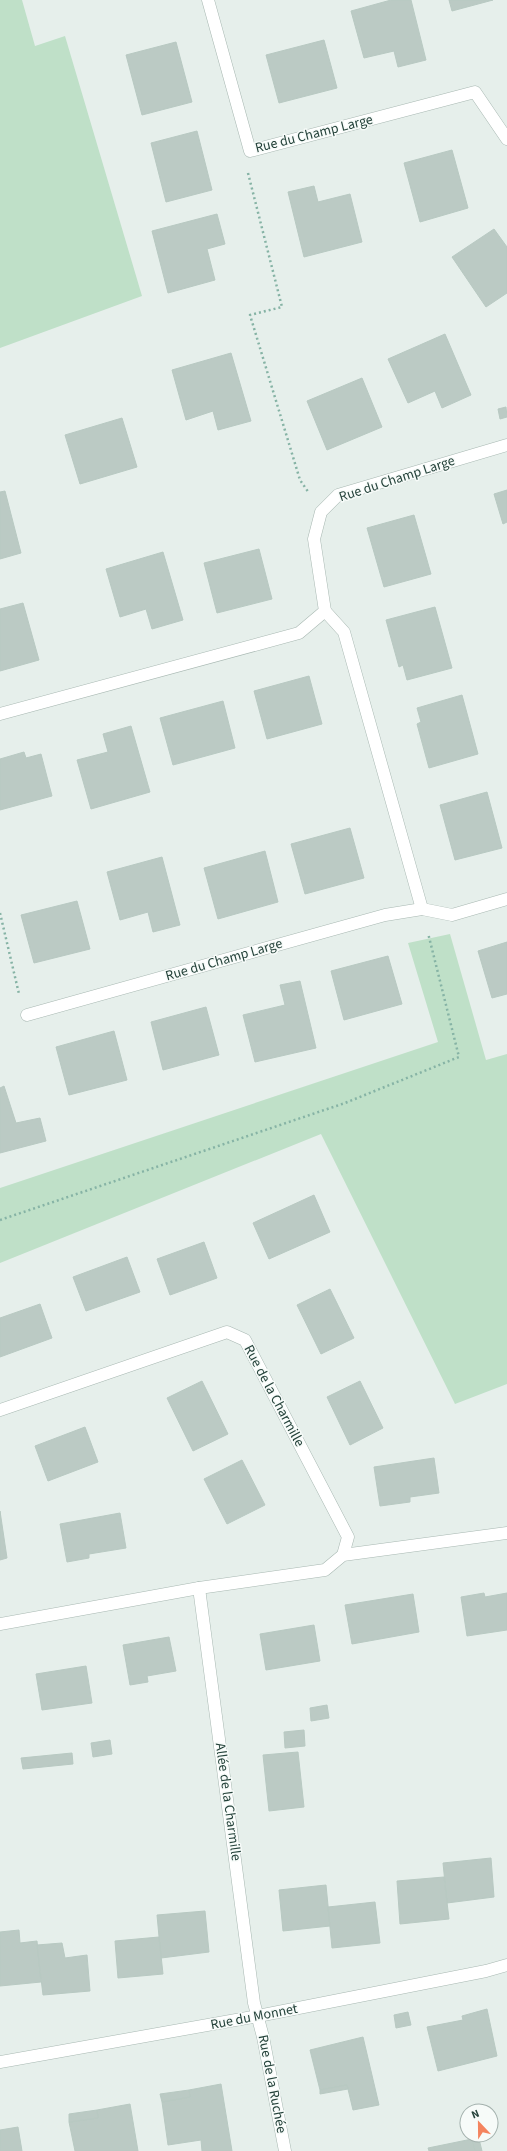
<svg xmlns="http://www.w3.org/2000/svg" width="507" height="2151" viewBox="0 0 507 2151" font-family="'Source Sans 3',sans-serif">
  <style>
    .green { fill: #bfe0c8 }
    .building { fill: #bbcac4; stroke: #b8c9c2 }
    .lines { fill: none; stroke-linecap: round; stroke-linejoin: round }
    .minor-casing { stroke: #a8b8b2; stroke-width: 13 }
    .path { stroke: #86b3a5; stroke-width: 2.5; stroke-dasharray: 2 3; stroke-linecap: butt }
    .minor { stroke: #fff; stroke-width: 12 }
    .labels { text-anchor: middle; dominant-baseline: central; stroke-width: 3; stroke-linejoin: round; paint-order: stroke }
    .street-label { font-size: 14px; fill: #24423a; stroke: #f7fbf9 }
  </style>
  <rect width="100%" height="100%" fill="#e6efeb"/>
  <g class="green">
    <path d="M0 0H22L35 46 65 36 142 296 0 348Z"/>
    <path d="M450 934 486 1060 507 1054V1384L455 1404 321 1134 0 1263V1188L438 1042 408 943Z"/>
  </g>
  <g class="building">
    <path d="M391 0H411L426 60 398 67 394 51 364 58 351 11Z"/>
    <path d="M449 0H493L452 11Z"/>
    <path d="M324 40 337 88 279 103 266 55Z"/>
    <path d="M176 42 192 102 142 115 126 55Z"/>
    <path d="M197 131 212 190 166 202 151 143Z"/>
    <path d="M452 150 468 208 420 222 404 163Z"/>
    <path d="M314 186 318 202 350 194 362 242 304 257 288 192Z"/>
    <path d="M217 214 225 244 207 249 215 280 168 293 152 231Z"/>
    <path d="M494 229 507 247V293L486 307 452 257Z"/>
    <path d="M445 334 471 395 442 408 435 391 408 403 388 359Z"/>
    <path d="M231 353 251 421 218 430 213 411 186 420 172 370Z"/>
    <path d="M362 378 382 427 327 450 307 401Z"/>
    <path d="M506 407 507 417 500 419 498 409Z"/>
    <path d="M122 418 137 467 80 484 65 435Z"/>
    <path d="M507 490V522L503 524 494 494Z"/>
    <path d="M5 491 21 553 0 559V492Z"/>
    <path d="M414 515 431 574 384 587 367 528Z"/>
    <path d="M259 549 272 599 217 613 204 563Z"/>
    <path d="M163 552 183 620 152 629 146 609 120 617 106 569Z"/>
    <path d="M23 603 39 660 0 671V609Z"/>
    <path d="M435 607 452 668 407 680 403 665 399 667 386 620Z"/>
    <path d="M309 676 322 724 267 739 254 691Z"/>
    <path d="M462 695 478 754 429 768 417 724 421 722 417 708Z"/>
    <path d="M223 701 235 748 173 765 160 718Z"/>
    <path d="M131 726 150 792 91 809 77 760 108 752 103 734Z"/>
    <path d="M24 752 26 758 41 754 52 796 0 810V759Z"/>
    <path d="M487 792 502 848 455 860 440 805Z"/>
    <path d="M350 828 364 878 305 894 291 844Z"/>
    <path d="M265 851 278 902 218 919 204 868Z"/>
    <path d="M162 857 180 925 153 932 148 912 120 920 107 872Z"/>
    <path d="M77 901 90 949 34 963 21 915Z"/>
    <path d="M507 942V994L492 998 478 951Z"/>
    <path d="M388 956 402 1004 344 1020 331 971Z"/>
    <path d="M300 981 316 1048 255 1062 243 1015 285 1005 280 985Z"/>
    <path d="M206 1007 219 1055 163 1070 151 1022Z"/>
    <path d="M114 1031 127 1080 69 1095 56 1047Z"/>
    <path d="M4 1086 16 1123 40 1118 46 1141 0 1153V1088Z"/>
    <path d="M314 1195 330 1232 269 1259 253 1223Z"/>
    <path d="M204 1242 217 1278 170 1295 157 1259Z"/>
    <path d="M127 1257 140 1292 86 1311 73 1277Z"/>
    <path d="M330 1289 354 1338 321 1354 297 1305Z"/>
    <path d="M40 1304 52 1338 0 1357V1318Z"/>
    <path d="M202 1381 228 1434 193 1451 167 1398Z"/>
    <path d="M360 1381 383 1428 350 1445 327 1397Z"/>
    <path d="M85 1427 98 1462 48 1481 35 1446Z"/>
    <path d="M434 1458 439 1493 410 1497V1502L380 1506 374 1467Z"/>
    <path d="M242 1460 265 1505 227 1524 204 1479Z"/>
    <path d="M0 1511 7 1558 0 1560Z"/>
    <path d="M120 1513 126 1548 89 1554V1558L67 1562 60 1524Z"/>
    <path d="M484 1593 485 1597 507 1593V1630L467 1636 461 1597Z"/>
    <path d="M413 1594 419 1632 352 1644 345 1605Z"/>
    <path d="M314 1625 320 1661 266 1670 260 1634Z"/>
    <path d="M169 1637 176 1671 147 1676 148 1682 130 1685 123 1645Z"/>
    <path d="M86 1666 92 1703 42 1710 36 1674Z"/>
    <path d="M327 1705 329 1718 311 1721 310 1708Z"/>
    <path d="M304 1730 305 1746 285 1748 284 1732Z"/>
    <path d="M110 1740 112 1754 93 1757 91 1743Z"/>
    <path d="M298 1752 304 1807 269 1811 263 1755Z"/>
    <path d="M72 1753 73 1764 23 1769 21 1758Z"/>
    <path d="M491 1858 494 1897 447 1903 443 1863Z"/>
    <path d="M444 1877 449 1919 400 1924 397 1881Z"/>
    <path d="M326 1885 330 1926 283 1931 279 1890Z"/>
    <path d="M375 1902 380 1943 332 1948 328 1907Z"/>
    <path d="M205 1911 209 1952 161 1958 157 1915Z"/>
    <path d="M19 1930 20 1943 37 1941 41 1982 0 1986V1932Z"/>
    <path d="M159 1937 163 1974 118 1978 115 1941Z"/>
    <path d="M62 1943 65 1958 87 1955 90 1991 43 1995 37 1945Z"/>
    <path d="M487 2009 497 2056 438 2071 427 2027 463 2020 462 2016Z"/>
    <path d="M408 2012 411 2025 396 2028 394 2015Z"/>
    <path d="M363 2037 379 2105 353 2110 347 2085 320 2090 310 2050Z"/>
    <path d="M221 2084 232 2151H202L201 2140 168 2145 162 2102 190 2097 189 2090Z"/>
    <path d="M347 2085 348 2089 320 2094V2090Z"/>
    <path d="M189 2090 190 2097 162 2102 160 2094Z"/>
    <path d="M130 2104 138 2151H75L69 2122 98 2118 97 2110Z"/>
    <path d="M97 2110 98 2118 69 2122V2114Z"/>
    <path d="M18 2127 22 2151H0V2130Z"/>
    <path d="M472 2139 475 2151H429L428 2148Z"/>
    <path d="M472 2139H479L482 2151H475Z"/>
  </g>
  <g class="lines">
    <g class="minor-casing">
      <g id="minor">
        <path d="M208 0 250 151 475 92 507 139"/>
        <path d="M325 611 344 632 422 909"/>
        <path d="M0 714 299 633 325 611 314 539 321 512 338 495 507 445"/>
        <path d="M27 1015 385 915 422 909 452 915 507 899"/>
        <path d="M0 1410 227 1332 245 1340 348 1537 343 1555"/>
        <path d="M199 1588 254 2003 263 2037 285 2151"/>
        <path d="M0 1624 199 1588 325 1570 343 1555 507 1533"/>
        <path d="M0 2062 258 2016 486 1971 507 1965"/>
      </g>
    </g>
    <g class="path">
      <path d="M248 173 282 307 250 315 300 480 309 493"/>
      <path d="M0 913 19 994"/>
      <path d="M0 1220 345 1103 459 1057 428 933"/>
    </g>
    <use href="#minor" class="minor"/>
  </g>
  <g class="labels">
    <g class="street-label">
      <text transform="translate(314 134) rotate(-14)">Rue du Champ Large</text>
      <text transform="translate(397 479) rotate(-18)">Rue du Champ Large</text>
      <text transform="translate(224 960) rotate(-16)">Rue du Champ Large</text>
      <text transform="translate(274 1396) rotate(62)">Rue de la Charmille</text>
      <text transform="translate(228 1802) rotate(82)">Allée de la Charmille</text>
      <text transform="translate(254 2017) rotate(-11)">Rue du Monnet</text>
      <text transform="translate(272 2084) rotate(79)">Rue de la Ruchée</text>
    </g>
  </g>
  <g transform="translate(479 2123) rotate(338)"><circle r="19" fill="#f7fbf9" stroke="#a3b1ad"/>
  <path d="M0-3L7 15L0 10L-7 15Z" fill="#f4845f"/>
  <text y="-6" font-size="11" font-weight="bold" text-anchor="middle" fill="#24423a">N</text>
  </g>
</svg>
